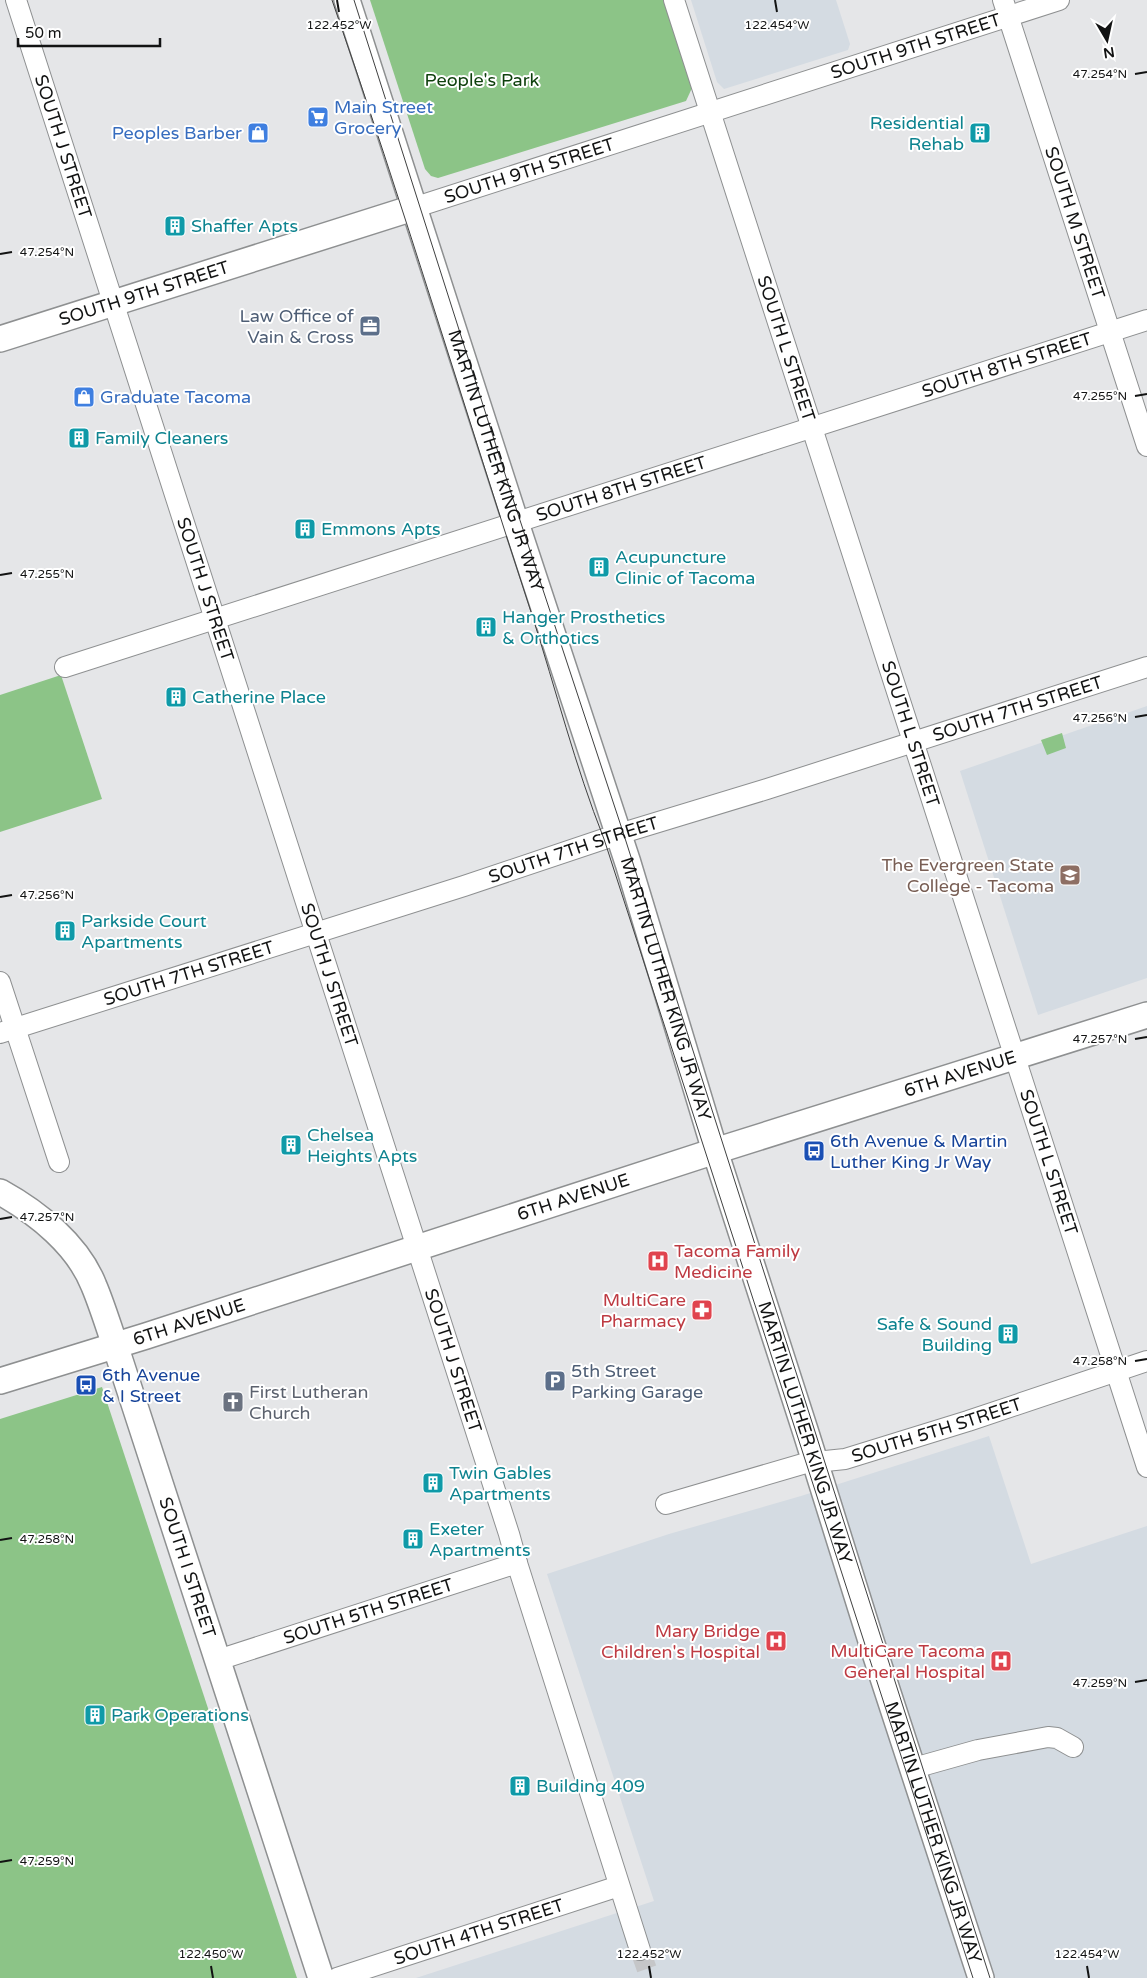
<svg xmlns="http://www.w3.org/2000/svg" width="1147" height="1978" viewBox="0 0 1147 1978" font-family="'Varela Round',sans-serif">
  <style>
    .built { fill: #d4dbe2 }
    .green { fill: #8cc487 }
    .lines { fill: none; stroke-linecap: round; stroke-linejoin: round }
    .minor-tunnel { stroke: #c5c6c8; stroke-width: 20; stroke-dasharray: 20 10; stroke-linecap: butt }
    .minor-casing { stroke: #8e9091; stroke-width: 22 }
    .major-casing { stroke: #8e9091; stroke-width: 28 }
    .minor { stroke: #fff; stroke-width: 20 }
    .major { stroke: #fff; stroke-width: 25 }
    .tram { stroke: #3f4040; stroke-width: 1 }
    .ticks { fill: none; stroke: #121313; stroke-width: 2 }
    .labels { text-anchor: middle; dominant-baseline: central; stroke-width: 4; stroke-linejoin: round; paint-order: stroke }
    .street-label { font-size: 18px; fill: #121313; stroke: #fff }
    .park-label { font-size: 18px; fill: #0e400c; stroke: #fff }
    .shop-label { font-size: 18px; fill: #366cbe; stroke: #fff; text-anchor: start }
    .culture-label { font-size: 18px; fill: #0d838f; stroke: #fff; text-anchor: start }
    .service-label { font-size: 18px; fill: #4e5e75; stroke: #fff; text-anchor: end }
    .education-label { font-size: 18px; fill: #785e54; stroke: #fff; text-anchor: end }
    .transit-label { font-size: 18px; fill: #164399; stroke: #fff; text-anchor: start }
    .health-label { font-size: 18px; fill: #be3a42; stroke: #fff; text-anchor: end }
    .worship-label { font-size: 18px; fill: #5b616d; stroke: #fff; text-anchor: start }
    .ticks-label { font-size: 12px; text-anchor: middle; fill: #121313; stroke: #fff; stroke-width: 4; stroke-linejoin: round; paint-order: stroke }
  </style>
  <rect width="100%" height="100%" fill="#e5e6e8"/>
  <g class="built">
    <path d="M691 0H836L850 44 848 50 724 89 717 82Z"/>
    <path d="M1147 706V978L1038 1015 960 771Z"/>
    <path d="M989 1436 1031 1564 1147 1526V1978H416L654 1901 547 1574 669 1534 801 1496Z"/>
  </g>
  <g class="green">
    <path d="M370 0H664L692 88 686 101 438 178 431 176 425 169Z"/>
    <path d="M61 675 102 799 0 832V695Z"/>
    <path d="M1062 733 1066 748 1047 755 1041 740Z"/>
    <path d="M102 1387 297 1978H0V1419Z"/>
  </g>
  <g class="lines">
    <path class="minor-tunnel" d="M640 1950 650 1978"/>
    <g class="minor-casing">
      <g id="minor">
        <path id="s1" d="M16 0 509 1534 517 1563 640 1950"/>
        <path id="s2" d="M674 0 1147 1467"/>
        <path id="s3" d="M1003 0 1147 446"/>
        <path id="s4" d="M413 208 1059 0"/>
        <path id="s5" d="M65 667 1147 320"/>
        <path d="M0 982 59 1162"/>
        <path id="s6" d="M0 1033 464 886 619 834 767 789 1147 667"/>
        <path id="s7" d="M666 1504 806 1463 845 1459 968 1421 1147 1361"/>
        <path id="s8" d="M218 1660 517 1563"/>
        <path d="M914 1768 978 1750 1048 1737 1057 1738 1073 1747"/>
        <path id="s9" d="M337 1978 619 1886"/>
      </g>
    </g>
    <g class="major-casing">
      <g id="major">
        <path id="s10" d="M347 0 516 523 628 863 715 1151 806 1433 872 1644 981 1978"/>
        <path id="s11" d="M0 339 413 208"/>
        <path id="s12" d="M0 1192C38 1213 78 1245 94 1286 102 1305 108 1325 115 1345L321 1978"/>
        <path id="s13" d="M0 1381 146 1336 715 1151 1147 1015"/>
      </g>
    </g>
    <use href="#minor" class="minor"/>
    <use href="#major" class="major"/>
    <g class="tram">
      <path d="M332 0C403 204 465 410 532 615 556 690 575 766 604 839L973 1978"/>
      <path d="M354 0 512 496 623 832 990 1978"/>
    </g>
  </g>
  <path class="ticks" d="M337 0 339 12M775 0 777 12M1135 74 1147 72M0 254 12 252M1135 396 1147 394M0 575 12 573M1135 717 1147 715M0 897 12 895M1135 1039 1147 1037M0 1219 12 1217M1135 1361 1147 1359M0 1540 12 1538M1135 1682 1147 1680M0 1862 12 1860M211 1966 213 1978M649 1966 651 1978M1087 1966 1089 1978"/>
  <defs>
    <g id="supermarket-square" transform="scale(1.125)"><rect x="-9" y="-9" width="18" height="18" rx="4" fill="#3f7fe0" stroke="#fff"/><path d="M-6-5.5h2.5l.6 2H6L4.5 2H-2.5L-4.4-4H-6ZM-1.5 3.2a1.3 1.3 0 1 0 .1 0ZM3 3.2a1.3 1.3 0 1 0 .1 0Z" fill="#fff"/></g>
    <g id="shop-square" transform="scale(1.125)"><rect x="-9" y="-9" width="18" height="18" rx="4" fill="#3f7fe0" stroke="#fff"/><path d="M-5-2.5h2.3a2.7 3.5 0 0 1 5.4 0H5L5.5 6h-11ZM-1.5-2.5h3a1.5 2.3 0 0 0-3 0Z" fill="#fff"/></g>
    <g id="building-square" transform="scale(1.125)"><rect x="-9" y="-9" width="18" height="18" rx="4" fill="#0f9aa8" stroke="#fff"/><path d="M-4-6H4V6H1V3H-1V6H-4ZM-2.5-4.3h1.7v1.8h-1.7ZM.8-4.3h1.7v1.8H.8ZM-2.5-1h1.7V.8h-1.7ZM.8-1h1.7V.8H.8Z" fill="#fff"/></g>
    <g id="office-square" transform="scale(1.125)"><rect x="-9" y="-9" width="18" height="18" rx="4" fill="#5c6f8a" stroke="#fff"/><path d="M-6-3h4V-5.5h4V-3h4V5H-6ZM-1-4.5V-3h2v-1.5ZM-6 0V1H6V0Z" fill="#fff"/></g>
    <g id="university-square" transform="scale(1.125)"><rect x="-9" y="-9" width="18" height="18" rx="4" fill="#8d6e63" stroke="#fff"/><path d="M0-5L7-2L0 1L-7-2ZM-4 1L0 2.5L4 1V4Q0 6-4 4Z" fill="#fff"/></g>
    <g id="bus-square" transform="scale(1.125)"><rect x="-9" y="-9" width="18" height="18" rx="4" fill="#1a4fb4" stroke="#fff"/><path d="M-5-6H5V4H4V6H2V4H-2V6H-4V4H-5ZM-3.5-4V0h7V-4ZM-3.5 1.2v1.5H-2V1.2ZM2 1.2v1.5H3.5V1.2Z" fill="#fff"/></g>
    <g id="hospital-square" transform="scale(1.125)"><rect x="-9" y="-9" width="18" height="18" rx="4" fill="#e0444e" stroke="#fff"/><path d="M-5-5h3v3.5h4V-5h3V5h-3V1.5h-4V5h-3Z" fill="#fff"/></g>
    <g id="pharmacy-square" transform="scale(1.125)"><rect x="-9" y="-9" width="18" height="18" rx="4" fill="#e0444e" stroke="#fff"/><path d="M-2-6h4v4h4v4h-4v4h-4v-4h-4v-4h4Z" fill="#fff"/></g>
    <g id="parking-square" transform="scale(1.125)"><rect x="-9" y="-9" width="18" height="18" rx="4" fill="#5c6f8a" stroke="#fff"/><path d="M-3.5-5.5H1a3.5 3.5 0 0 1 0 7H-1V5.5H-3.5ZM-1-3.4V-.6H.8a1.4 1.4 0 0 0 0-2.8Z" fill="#fff"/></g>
    <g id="church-square" transform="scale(1.125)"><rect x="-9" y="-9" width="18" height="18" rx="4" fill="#6b7280" stroke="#fff"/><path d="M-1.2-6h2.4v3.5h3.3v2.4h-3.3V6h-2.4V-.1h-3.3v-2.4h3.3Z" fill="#fff"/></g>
  </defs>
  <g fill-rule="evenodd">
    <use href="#supermarket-square" x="318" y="117"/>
    <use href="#shop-square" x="258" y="133"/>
    <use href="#building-square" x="980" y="133"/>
    <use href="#building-square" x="175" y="226"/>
    <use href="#office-square" x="370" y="326"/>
    <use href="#shop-square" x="84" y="397"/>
    <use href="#building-square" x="79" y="438"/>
    <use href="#building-square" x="305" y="529"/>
    <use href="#building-square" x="599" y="567"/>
    <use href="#building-square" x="486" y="627"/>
    <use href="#building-square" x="176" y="697"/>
    <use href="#university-square" x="1070" y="875"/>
    <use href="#building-square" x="65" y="931"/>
    <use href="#building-square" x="291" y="1145"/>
    <use href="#bus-square" x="814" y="1151"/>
    <use href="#hospital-square" x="658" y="1261"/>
    <use href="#pharmacy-square" x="702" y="1310"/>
    <use href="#building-square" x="1008" y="1334"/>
    <use href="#parking-square" x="555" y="1381"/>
    <use href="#bus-square" x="86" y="1385"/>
    <use href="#church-square" x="233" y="1402"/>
    <use href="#building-square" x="433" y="1483"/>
    <use href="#building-square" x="413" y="1539"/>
    <use href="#hospital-square" x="776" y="1641"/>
    <use href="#hospital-square" x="1001" y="1661"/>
    <use href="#building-square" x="95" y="1715"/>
    <use href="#building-square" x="520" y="1786"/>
  </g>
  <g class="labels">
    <g class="street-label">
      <text stroke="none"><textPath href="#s4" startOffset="528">SOUTH 9TH STREET</textPath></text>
      <text stroke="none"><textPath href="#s1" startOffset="154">SOUTH J STREET</textPath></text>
      <text stroke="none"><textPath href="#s4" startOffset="122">SOUTH 9TH STREET</textPath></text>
      <text stroke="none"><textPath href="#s3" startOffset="234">SOUTH M STREET</textPath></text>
      <text stroke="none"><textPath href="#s11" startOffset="151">SOUTH 9TH STREET</textPath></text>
      <text stroke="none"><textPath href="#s2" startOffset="366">SOUTH L STREET</textPath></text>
      <text stroke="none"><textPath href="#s5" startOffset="989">SOUTH 8TH STREET</textPath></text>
      <text stroke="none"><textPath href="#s10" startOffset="484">MARTIN LUTHER KING JR WAY</textPath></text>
      <text stroke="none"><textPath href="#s5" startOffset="584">SOUTH 8TH STREET</textPath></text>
      <text stroke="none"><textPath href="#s1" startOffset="619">SOUTH J STREET</textPath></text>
      <text stroke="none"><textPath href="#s6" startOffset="1068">SOUTH 7TH STREET</textPath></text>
      <text stroke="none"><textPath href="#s2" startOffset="771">SOUTH L STREET</textPath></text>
      <text stroke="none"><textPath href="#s6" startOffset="602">SOUTH 7TH STREET</textPath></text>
      <text stroke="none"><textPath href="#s6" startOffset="198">SOUTH 7TH STREET</textPath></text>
      <text stroke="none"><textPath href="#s1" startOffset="1024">SOUTH J STREET</textPath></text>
      <text stroke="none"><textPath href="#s10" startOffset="1039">MARTIN LUTHER KING JR WAY</textPath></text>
      <text stroke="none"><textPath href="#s13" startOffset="1008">6TH AVENUE</textPath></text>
      <text stroke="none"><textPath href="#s2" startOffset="1221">SOUTH L STREET</textPath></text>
      <text stroke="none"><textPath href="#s13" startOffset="602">6TH AVENUE</textPath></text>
      <text stroke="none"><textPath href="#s13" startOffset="198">6TH AVENUE</textPath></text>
      <text stroke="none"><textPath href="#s1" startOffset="1429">SOUTH J STREET</textPath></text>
      <text stroke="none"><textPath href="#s7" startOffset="281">SOUTH 5TH STREET</textPath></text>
      <text stroke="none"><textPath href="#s10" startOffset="1504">MARTIN LUTHER KING JR WAY</textPath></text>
      <text stroke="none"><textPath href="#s12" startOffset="432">SOUTH I STREET</textPath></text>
      <text stroke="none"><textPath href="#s8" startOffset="158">SOUTH 5TH STREET</textPath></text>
      <text stroke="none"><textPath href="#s10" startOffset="1924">MARTIN LUTHER KING JR WAY</textPath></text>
      <text stroke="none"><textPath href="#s9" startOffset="149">SOUTH 4TH STREET</textPath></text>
    </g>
    <g class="park-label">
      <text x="482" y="80">People's Park</text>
    </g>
    <g class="shop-label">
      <text x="334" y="107">Main Street<tspan x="334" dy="21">Grocery</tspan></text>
      <text x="242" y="133" text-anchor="end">Peoples Barber</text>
      <text x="100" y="397">Graduate Tacoma</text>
    </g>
    <g class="culture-label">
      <text x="964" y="123" text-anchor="end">Residential<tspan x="964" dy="21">Rehab</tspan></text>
      <text x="191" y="226">Shaffer Apts</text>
      <text x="95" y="438">Family Cleaners</text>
      <text x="321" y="529">Emmons Apts</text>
      <text x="615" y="557">Acupuncture<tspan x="615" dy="21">Clinic of Tacoma</tspan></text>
      <text x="502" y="617">Hanger Prosthetics<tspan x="502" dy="21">&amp; Orthotics</tspan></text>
      <text x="192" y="697">Catherine Place</text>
      <text x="81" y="921">Parkside Court<tspan x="81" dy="21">Apartments</tspan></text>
      <text x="307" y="1135">Chelsea<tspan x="307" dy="21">Heights Apts</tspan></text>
      <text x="992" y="1324" text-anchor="end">Safe &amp; Sound<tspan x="992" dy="21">Building</tspan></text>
      <text x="449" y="1473">Twin Gables<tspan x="449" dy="21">Apartments</tspan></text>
      <text x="429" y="1529">Exeter<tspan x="429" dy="21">Apartments</tspan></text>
      <text x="111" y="1715">Park Operations</text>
      <text x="536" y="1786">Building 409</text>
    </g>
    <g class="service-label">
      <text x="354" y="316">Law Office of<tspan x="354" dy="21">Vain &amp; Cross</tspan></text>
      <text x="571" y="1371" text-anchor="start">5th Street<tspan x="571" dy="21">Parking Garage</tspan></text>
    </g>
    <g class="education-label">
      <text x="1054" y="865">The Evergreen State<tspan x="1054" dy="21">College - Tacoma</tspan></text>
    </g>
    <g class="transit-label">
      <text x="830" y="1141">6th Avenue &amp; Martin<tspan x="830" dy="21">Luther King Jr Way</tspan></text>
      <text x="102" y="1375">6th Avenue<tspan x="102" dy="21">&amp; I Street</tspan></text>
    </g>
    <g class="health-label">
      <text x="674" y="1251" text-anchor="start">Tacoma Family<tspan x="674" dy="21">Medicine</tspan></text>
      <text x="686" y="1300">MultiCare<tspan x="686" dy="21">Pharmacy</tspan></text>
      <text x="760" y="1631">Mary Bridge<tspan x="760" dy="21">Children's Hospital</tspan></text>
      <text x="985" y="1651">MultiCare Tacoma<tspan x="985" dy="21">General Hospital</tspan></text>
    </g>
    <g class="worship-label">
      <text x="249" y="1392">First Lutheran<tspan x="249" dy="21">Church</tspan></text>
    </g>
  </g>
  <g class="ticks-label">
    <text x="339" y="29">122.452°W</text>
    <text x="777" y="29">122.454°W</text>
    <text x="1100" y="78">47.254°N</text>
    <text x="47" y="256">47.254°N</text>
    <text x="1100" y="400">47.255°N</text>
    <text x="47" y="578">47.255°N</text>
    <text x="1100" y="722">47.256°N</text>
    <text x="47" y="899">47.256°N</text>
    <text x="1100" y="1043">47.257°N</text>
    <text x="47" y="1221">47.257°N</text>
    <text x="1100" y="1365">47.258°N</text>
    <text x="47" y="1543">47.258°N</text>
    <text x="1100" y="1687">47.259°N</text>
    <text x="47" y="1865">47.259°N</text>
    <text x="211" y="1958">122.450°W</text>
    <text x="649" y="1958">122.452°W</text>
    <text x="1087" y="1958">122.454°W</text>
  </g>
  <g transform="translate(1107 40) rotate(171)" stroke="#ffffff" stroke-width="4" paint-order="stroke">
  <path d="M0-4L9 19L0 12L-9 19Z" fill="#121313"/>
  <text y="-8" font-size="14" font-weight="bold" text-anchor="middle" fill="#121313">N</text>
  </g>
  <path d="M18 38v8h142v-8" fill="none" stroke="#121313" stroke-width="2.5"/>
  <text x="25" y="38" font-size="15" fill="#121313" stroke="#ffffff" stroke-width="4" paint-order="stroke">50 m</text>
</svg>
